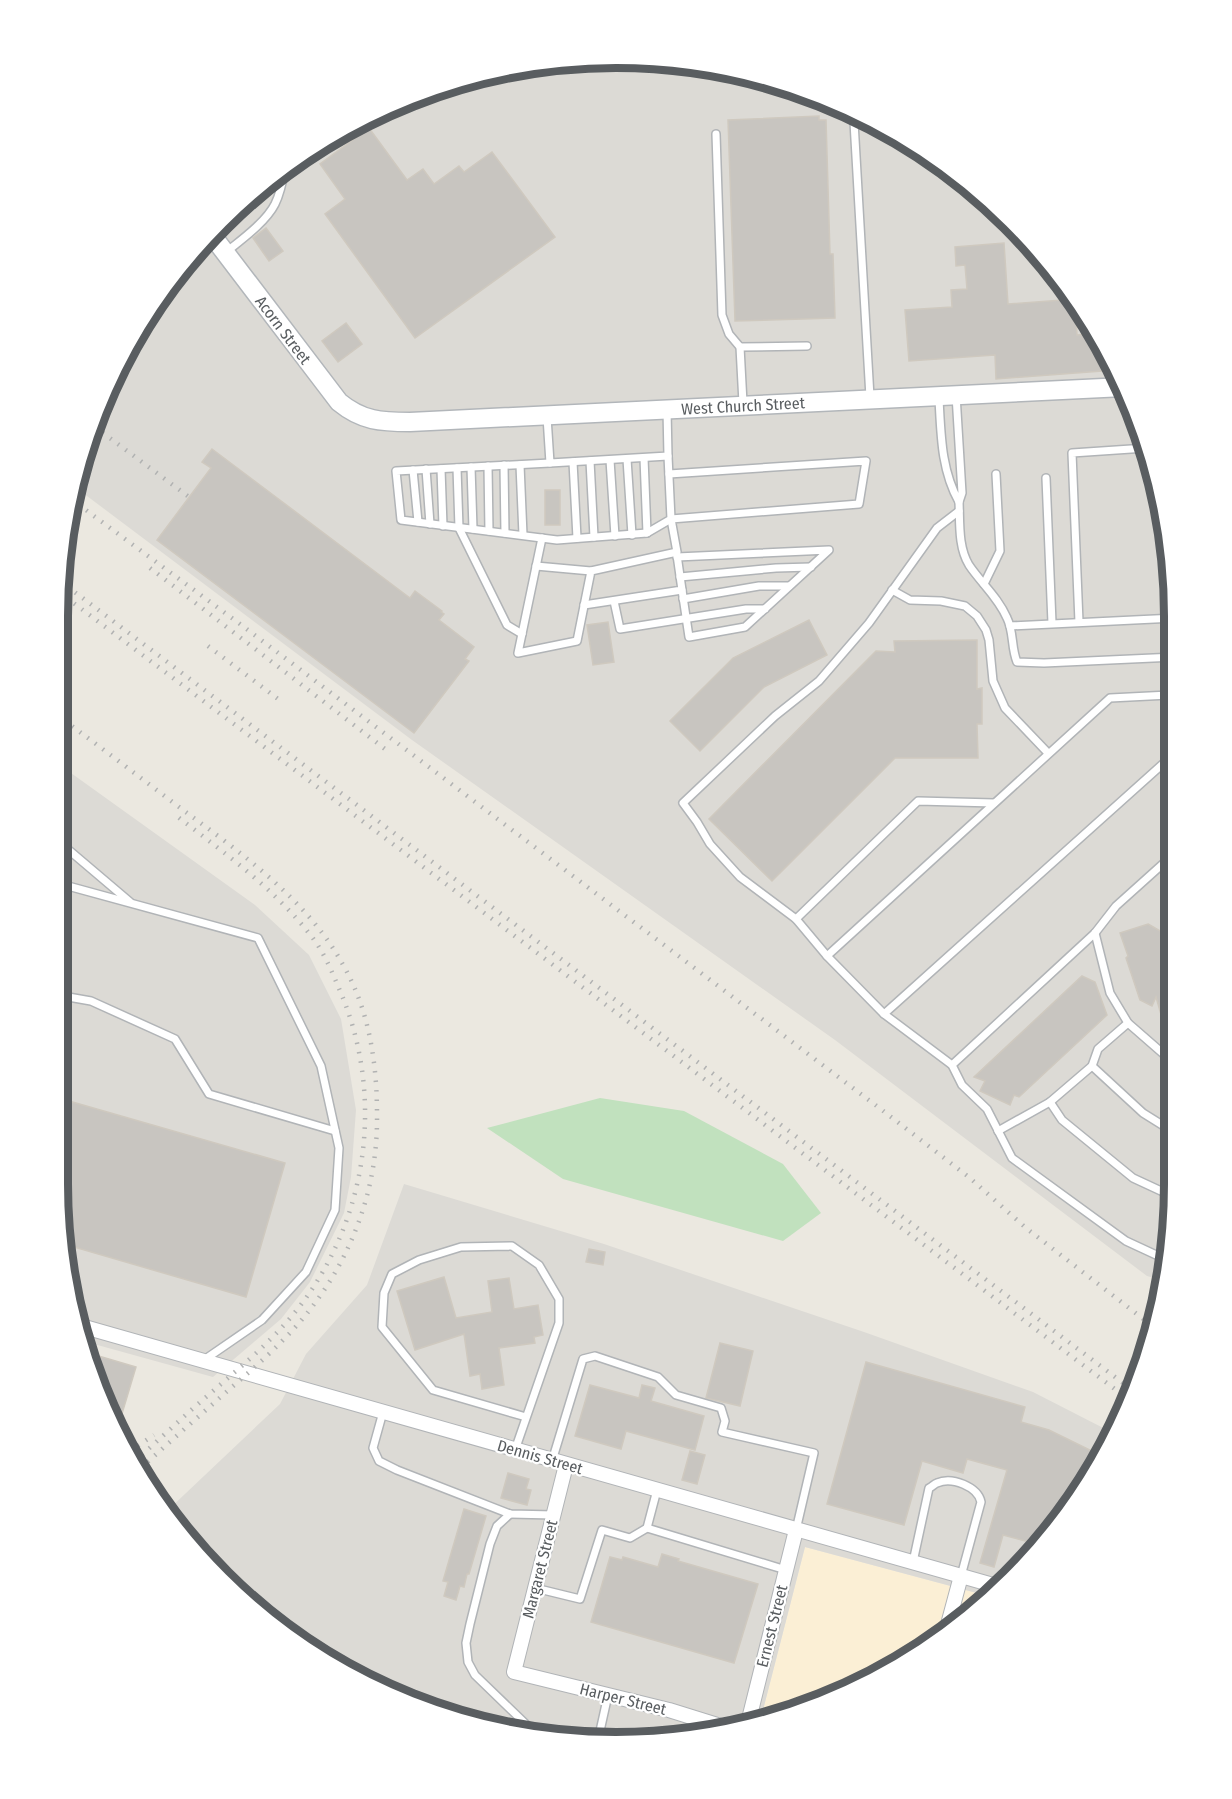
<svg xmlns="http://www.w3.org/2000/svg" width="1232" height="1799" viewBox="0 0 1232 1799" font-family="'Fira Sans Condensed',sans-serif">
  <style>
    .commercial { fill: #fbefd5 }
    .industrial { fill: #dcdad5 }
    .green { fill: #c1e1be }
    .building { fill: #c8c5c0; stroke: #cfc9bf; stroke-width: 1.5 }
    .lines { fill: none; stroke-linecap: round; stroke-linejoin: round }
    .lane-casing { stroke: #b1b4b7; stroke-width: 10 }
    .street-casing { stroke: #b1b4b7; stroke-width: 16 }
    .secondary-casing { stroke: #b2b6ba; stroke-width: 21 }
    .lane { stroke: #fff; stroke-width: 7 }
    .street { stroke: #fff; stroke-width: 14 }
    .secondary { stroke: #fff; stroke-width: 18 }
    .rail { stroke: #b1b2b2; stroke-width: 4.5; stroke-dasharray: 1.5 8; stroke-linecap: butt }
    .labels { text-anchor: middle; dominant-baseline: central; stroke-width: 4.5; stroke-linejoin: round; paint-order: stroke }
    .street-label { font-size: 16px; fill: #595d60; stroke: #fff }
    .rim { fill: none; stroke: #595d60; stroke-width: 8 }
  </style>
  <rect width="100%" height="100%" fill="#ebe8e0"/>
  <path class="commercial" d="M805 1547 988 1596 895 1667 761 1718Z"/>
  <g class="industrial">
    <path d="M616 57 725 68 830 99 926 151 1011 220 1081 305 1121 380 403 414 380 412 358 403 339 389 216 227 220 221 305 151 402 100 507 68Z"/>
    <path d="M205 242 324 399 342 417 363 427 390 431 1129 396 1164 507 1175 616V1183L1165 1281 1147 1276 835 1040 412 740 75 487 115 368Z"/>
    <path d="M57 763 255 905 309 955 341 1019 356 1110 351 1177 344 1213 310 1282 281 1319 213 1377 83 1341 57 1183Z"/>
    <path d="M404 1184 604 1244 864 1332 1033 1392 1115 1434 1012 1578 988 1596 805 1547 761 1718 725 1731 579 1741 402 1700 275 1626 167 1511 280 1404 306 1354 367 1285Z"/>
  </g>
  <path class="green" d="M600 1098 684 1111 783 1164 821 1213 783 1241 563 1179 487 1128Z"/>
  <g class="building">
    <path d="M819 116V120H826L830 254H833L835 318 735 321 728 120Z"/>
    <path d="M369 128 407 180 423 169 434 184 459 166 464 172 492 152 555 237 415 338 325 214 345 199 320 164Z"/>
    <path d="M266 228 283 251 269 261 253 238Z"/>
    <path d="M1004 243 1008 304 1075 299 1077 335 1096 333 1115 370 996 379 995 355 909 361 905 310 952 307 951 290 967 289 965 265 956 266 955 247Z"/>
    <path d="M346 323 362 344 338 362 322 341Z"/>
    <path d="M212 449 410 598 415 591 442 611 441 612 444 614 439 620 474 647 465 659 469 661 414 733 157 540 211 468 202 462Z"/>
    <rect x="545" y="490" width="15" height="35"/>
    <path d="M809 620 827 655 764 687 700 751 670 721 733 658Z"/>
    <path d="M608 622 614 662 593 665 587 625Z"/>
    <path d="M977 640V689L982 688V724H977L978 758H895L772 881 709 819 876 651 895 652 894 641Z"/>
    <path d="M1148 924 1162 932 1169 951 1175 950V1021L1164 1025 1156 997 1152 1006 1140 1000 1126 958 1128 956 1120 933Z"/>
    <path d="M1082 976 1095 982 1107 1015 1019 1097 1014 1095 1010 1105 980 1091 985 1081 974 1077Z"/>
    <path d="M69 1101 285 1163 246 1297 67 1245 57 1183V1109L66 1111Z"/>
    <path d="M589 1249 605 1252 603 1265 586 1262Z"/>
    <path d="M444 1277 456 1318 492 1312 488 1281 509 1278 514 1309 538 1305 543 1335 534 1337 535 1343 499 1348 504 1385 482 1389 480 1374 470 1376 464 1334 415 1350 397 1291Z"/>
    <path d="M720 1343 753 1351 740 1406 706 1398Z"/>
    <path d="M85 1352 136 1367 118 1427 87 1362Z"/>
    <path d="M866 1362 1025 1407 1021 1422 1049 1430 1100 1455 1036 1544 1003 1535 994 1567 980 1563 1007 1470 967 1459 963 1473 922 1461 904 1525 827 1504Z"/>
    <path d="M590 1385 639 1398 642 1385 655 1388 651 1401 704 1416 695 1450 626 1431 621 1449 575 1436Z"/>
    <path d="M690 1451 705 1455 697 1484 682 1480Z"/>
    <path d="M508 1473 529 1479 526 1489 531 1490 527 1505 501 1498Z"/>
    <path d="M464 1509 486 1516 469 1574H467L464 1587 460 1586 456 1600 444 1596 448 1582 443 1581Z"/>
    <path d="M662 1554 679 1559 678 1561 758 1584 734 1663 591 1622 610 1557 622 1560 623 1557 658 1567Z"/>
  </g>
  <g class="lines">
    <g class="lane-casing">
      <g id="lane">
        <path d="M854 122 870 397"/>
        <path d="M716 134 722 315 729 334 740 347 743 403"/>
        <path d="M225 253C241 240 266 222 275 204 281 192 283 180 285 168"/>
        <path d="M740 347 807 346"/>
        <path d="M939 399C941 434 941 470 959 502L962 493 956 395"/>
        <path d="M547 417 550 463 668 456 667 410"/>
        <path d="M644 458 647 533"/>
        <path d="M627 459 632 535"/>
        <path d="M610 460 615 536"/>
        <path d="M590 461 594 537"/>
        <path d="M573 462 577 538"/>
        <path d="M550 463 396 471 401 520 557 540 647 533 671 519 668 456"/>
        <path d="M504 465 505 533"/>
        <path d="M520 465 523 535"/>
        <path d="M488 466 489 531"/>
        <path d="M471 467 473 529"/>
        <path d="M457 468 459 528 507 625 522 634"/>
        <path d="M426 469 430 524"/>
        <path d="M441 469 443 526"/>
        <path d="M413 470 418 522"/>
        <path d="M1046 478 1052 623"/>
        <path d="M959 502C960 523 958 547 969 565 981 583 998 597 1007 618 1014 632 1011 648 1017 662L1044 663 1175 657"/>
        <path d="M959 511 937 528 869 623 819 681 775 716 683 803 697 822 710 844 740 877 796 919 827 956 884 1014 952 1065 962 1085 987 1109 1012 1158 1126 1241 1167 1260"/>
        <path d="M542 538 518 653 577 641 591 571 677 552 671 519 859 504 866 461 669 474"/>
        <path d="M677 557 829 550 745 627 689 637 682 590"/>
        <path d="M536 566 591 571"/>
        <path d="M680 577 776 568 811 567"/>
        <path d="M984 584 1000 551 996 474"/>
        <path d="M892 590 910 600 941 601 965 606 977 616 986 630 989 640 993 681 1005 708 1048 753"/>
        <path d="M683 599 759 586H789"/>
        <path d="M614 601 620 629 746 609H765"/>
        <path d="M584 605 682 590 677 555"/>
        <path d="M1079 622 1072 453 1146 448"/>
        <path d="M1010 626 1175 618"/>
        <path d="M57 840 130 902"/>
        <path d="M57 883 258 938 321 1066 339 1148 335 1210 306 1272 262 1320 204 1360"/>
        <path d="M796 919 918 801 994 803"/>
        <path d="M1095 933 1110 993 1128 1023 1175 1064"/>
        <path d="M827 956 1110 698 1169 695 1175 701"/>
        <path d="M57 995 91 1001 175 1039 209 1094 335 1131"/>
        <path d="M884 1014 1175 753"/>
        <path d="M952 1065 1095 933 1116 906 1175 853"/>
        <path d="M1092 1066 1143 1113 1175 1133"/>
        <path d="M1050 1102 1062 1120 1133 1178 1174 1197"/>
        <path d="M998 1131 1050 1102 1092 1066 1098 1049 1128 1023"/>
        <path d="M383 1412 373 1448 379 1461 397 1470 510 1514 554 1515"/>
        <path d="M515 1450 559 1323V1299L539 1265 512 1246 461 1247 419 1260 392 1274 384 1293 382 1327 433 1390 526 1417"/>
        <path d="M552 1461 583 1359 595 1356 658 1377 676 1395 721 1408 725 1421 722 1432 814 1453 796 1530"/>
        <path d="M657 1490 647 1528 786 1570"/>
        <path d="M510 1514 497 1526 490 1544 470 1624 466 1643 468 1662 475 1675 532 1730"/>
        <path d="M913 1562 929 1488C932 1487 934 1484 937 1483 952 1476 978 1487 981 1502L961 1576"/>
        <path d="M535 1588 580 1599 602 1530 630 1538 647 1528"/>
        <path d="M598 1740 608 1695"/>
      </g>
    </g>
    <g class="street-casing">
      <g id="street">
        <path d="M81 1326 1000 1587"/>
        <path d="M566 1465 514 1672 669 1710 730 1729"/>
        <path d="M947 1628 961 1576"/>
        <path d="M748 1723 796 1530"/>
      </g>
    </g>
    <g class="secondary-casing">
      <path id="secondary" d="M211 234 339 402C362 421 381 422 410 422L1124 387"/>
    </g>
    <use href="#lane" class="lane"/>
    <use href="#street" class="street"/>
    <use href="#secondary" class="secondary"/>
    <g class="rail">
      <path d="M95 427 189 497"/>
      <path d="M71 499 244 627 882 1110 970 1178 1026 1228 1151 1325"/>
      <path d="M150 568 385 749"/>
      <path d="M60 581 1131 1389"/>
      <path d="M59 592 1128 1399"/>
      <path d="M208 646 282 702"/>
      <path d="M57 715C99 746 141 778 183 810 240 852 307 900 342 963 369 1009 377 1062 377 1115 378 1185 354 1252 312 1307 287 1340 255 1367 224 1394 196 1419 167 1444 139 1470"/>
      <path d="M130 1451 154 1435"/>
      <path d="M135 1461C161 1438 186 1414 213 1391 244 1364 277 1337 303 1302 368 1214 383 1099 343 998 334 977 326 955 312 937 274 888 223 852 174 814"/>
    </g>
  </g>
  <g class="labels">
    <g class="street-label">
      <text transform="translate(283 330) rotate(53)">Acorn Street</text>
      <text transform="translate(743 406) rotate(-3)">West Church Street</text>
      <text transform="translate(540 1457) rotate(16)">Dennis Street</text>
      <text transform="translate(540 1569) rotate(-76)">Margaret Street</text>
      <text transform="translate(772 1626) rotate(-76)">Ernest Street</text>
      <text transform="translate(623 1699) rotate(14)">Harper Street</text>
    </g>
  </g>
  <path d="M0 0H1232V1799H0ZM616 68H616A548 548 0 0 1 1164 616V1184A548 548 0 0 1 616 1732H616A548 548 0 0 1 68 1184V616A548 548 0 0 1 616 68Z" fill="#fff" fill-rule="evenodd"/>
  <path class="rim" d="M616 68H616A548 548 0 0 1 1164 616V1184A548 548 0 0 1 616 1732H616A548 548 0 0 1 68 1184V616A548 548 0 0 1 616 68Z"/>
</svg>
